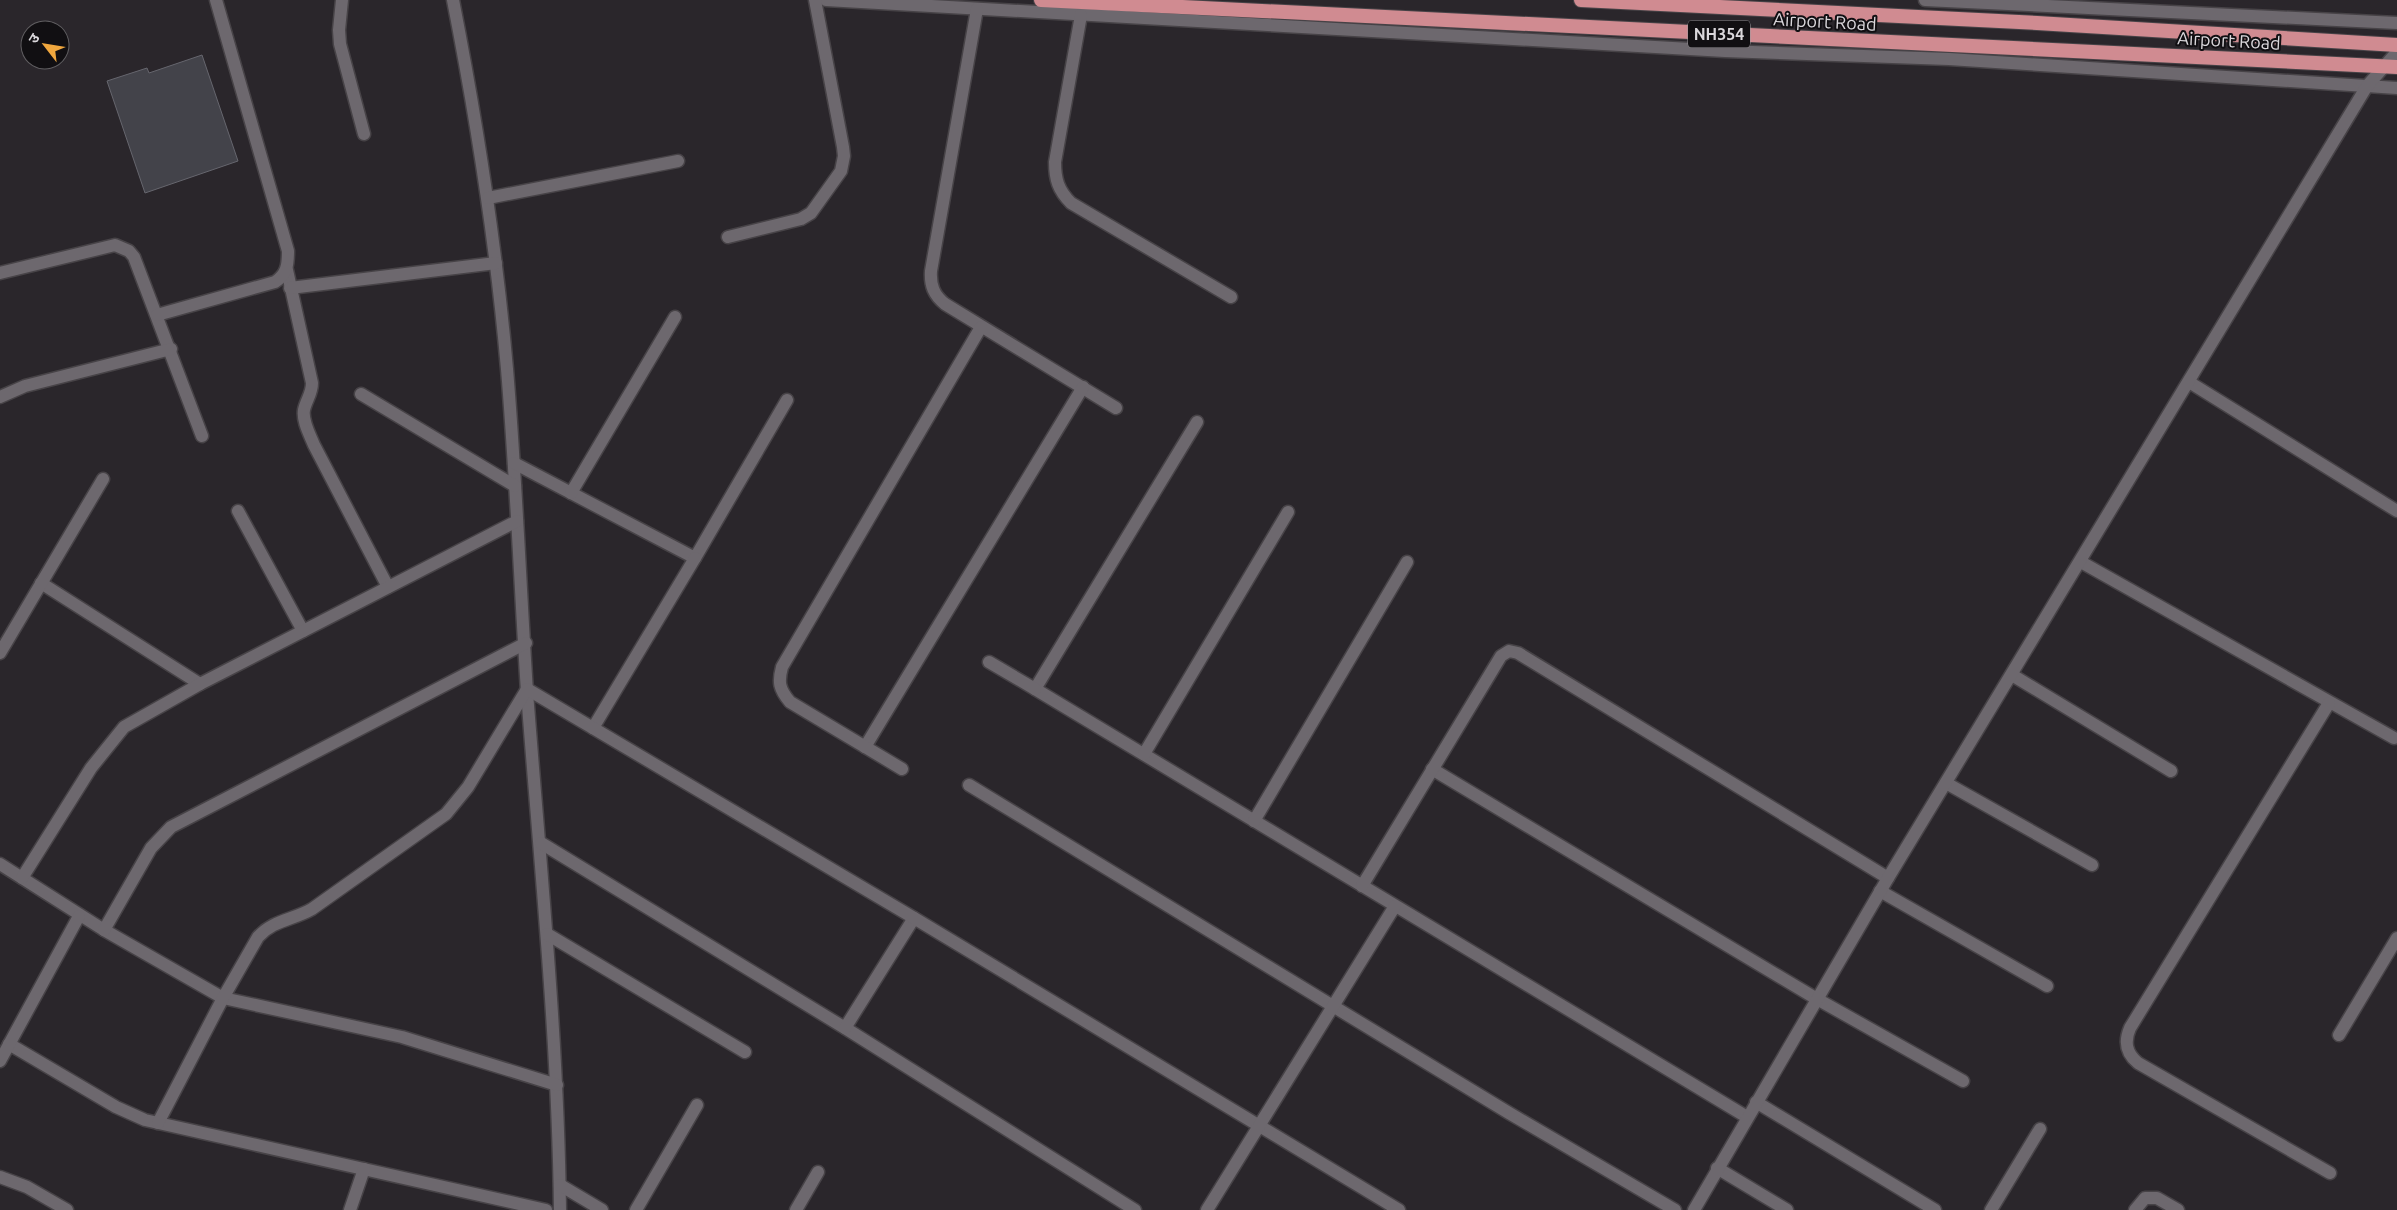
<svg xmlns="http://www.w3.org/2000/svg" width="2397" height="1210" viewBox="0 0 2397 1210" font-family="Ubuntu,'Noto Sans Devanagari',sans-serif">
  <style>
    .building { fill: #43434a; stroke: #66666e }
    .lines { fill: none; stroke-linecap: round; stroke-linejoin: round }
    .minor-casing { stroke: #474347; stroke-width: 15 }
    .trunk-casing { stroke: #474347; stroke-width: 16 }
    .minor { stroke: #6d686e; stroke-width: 12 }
    .trunk { stroke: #d08b91; stroke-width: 14 }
    .labels { text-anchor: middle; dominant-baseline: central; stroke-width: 4; stroke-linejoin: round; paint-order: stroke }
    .shield { fill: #110f12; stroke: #9e9b9f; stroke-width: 1 }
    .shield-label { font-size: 16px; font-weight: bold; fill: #dad7db }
    .street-label { font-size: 18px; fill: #dad7db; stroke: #110f12 }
  </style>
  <rect width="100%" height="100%" fill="#2a262b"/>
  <path class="building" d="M202 55 238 161 145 193 107 81 147 68 149 73Z"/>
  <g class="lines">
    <g class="minor-casing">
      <g id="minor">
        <path d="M342 0 339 30 340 44 364 134"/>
        <path d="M453 0C477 122 496 244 507 369 516 476 520 584 527 692 540 864 558 1037 560 1210"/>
        <path d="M826 0 1725 51 1949 59 2397 88"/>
        <path d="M1925 0 2397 23"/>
        <path d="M977 9 931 271C930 286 934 295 945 304L1116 408"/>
        <path d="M1081 15 1055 162C1055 179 1058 190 1071 203L1231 297"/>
        <path d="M488 198 678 161"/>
        <path d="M728 237 801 219 811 213 841 171 844 156 843 147 815 0"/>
        <path d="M287 270 312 383C312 394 306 400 304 410 302 421 310 435 314 445L388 587"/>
        <path d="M0 273 115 245 129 251 134 257 202 436"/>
        <path d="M290 288 496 263"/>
        <path d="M157 315 275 282C287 274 288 265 288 251L216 0"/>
        <path d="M2189 382 2397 511"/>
        <path d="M361 394 515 486"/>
        <path d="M0 397 25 386 171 349"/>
        <path d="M1197 422 1035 689 1747 1117"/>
        <path d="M514 463 695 558 787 400"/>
        <path d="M571 493 675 317"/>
        <path d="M238 511 303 631"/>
        <path d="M2081 562 2394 738"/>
        <path d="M41 583 200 684"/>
        <path d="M0 653 103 479"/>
        <path d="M989 662 1035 689"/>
        <path d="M2012 675 2171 771"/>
        <path d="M2329 703 2130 1028C2124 1042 2126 1053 2138 1063L2330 1173"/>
        <path d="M593 728 695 558"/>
        <path d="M865 747 1083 387"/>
        <path d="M1144 754 1288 512"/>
        <path d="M902 769 790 702C779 689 778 682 782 667L981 327"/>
        <path d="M1432 769 1817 999 1963 1081"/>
        <path d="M1946 783 2092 865"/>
        <path d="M969 785 1509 1113 1675 1210"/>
        <path d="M1254 821 1407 562"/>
        <path d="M541 843 845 1028 1135 1210"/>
        <path d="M0 864 104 930 223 998 402 1037 557 1085"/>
        <path d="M22 878 91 768 124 727 200 684 517 521"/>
        <path d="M1362 886 1501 656 1509 651 1518 653 1888 878"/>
        <path d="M1880 891 2047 986"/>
        <path d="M104 930 151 848 171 827 526 643"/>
        <path d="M547 934 745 1052"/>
        <path d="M845 1028 914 918"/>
        <path d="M2339 1035 2397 938"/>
        <path d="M9 1044 116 1107 145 1120 546 1210"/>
        <path d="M0 1061 79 916"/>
        <path d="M1756 1102 1935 1210"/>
        <path d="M158 1123 223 998 258 937C273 920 293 920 312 909L446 814 468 787 527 689 914 918 1399 1210"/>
        <path d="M1717 1168 1787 1210"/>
        <path d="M0 1177 27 1187 67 1210"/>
        <path d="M560 1185 602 1210"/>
        <path d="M350 1210 364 1169"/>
        <path d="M636 1210 697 1105"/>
        <path d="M796 1210 818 1172"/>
        <path d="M1207 1210 1395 906"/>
        <path d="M1694 1210 1888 878 2367 86 2397 52"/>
        <path d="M1991 1210 2040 1129"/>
        <path d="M2135 1210 2145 1198H2157L2178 1210"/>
      </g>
    </g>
    <g class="trunk-casing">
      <g id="trunk">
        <path d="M1041 0 2397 67"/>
        <path d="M1581 0 2037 23 2397 45"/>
      </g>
    </g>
    <use href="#minor" class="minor"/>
    <use href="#trunk" class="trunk"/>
  </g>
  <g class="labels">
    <rect class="shield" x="1688" y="20.5" width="62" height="27" rx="4"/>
    <g class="shield-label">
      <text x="1719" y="34">NH354</text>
    </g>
    <g class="street-label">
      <text transform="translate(1825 21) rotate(3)">Airport Road</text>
      <text transform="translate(2229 40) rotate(3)">Airport Road</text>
    </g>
  </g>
  <g transform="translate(45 45) rotate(301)"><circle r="24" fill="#110f12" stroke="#615f62"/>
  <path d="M0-4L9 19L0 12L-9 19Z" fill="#f0a73e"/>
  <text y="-8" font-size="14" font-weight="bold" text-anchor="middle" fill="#dad7db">उ</text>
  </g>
</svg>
